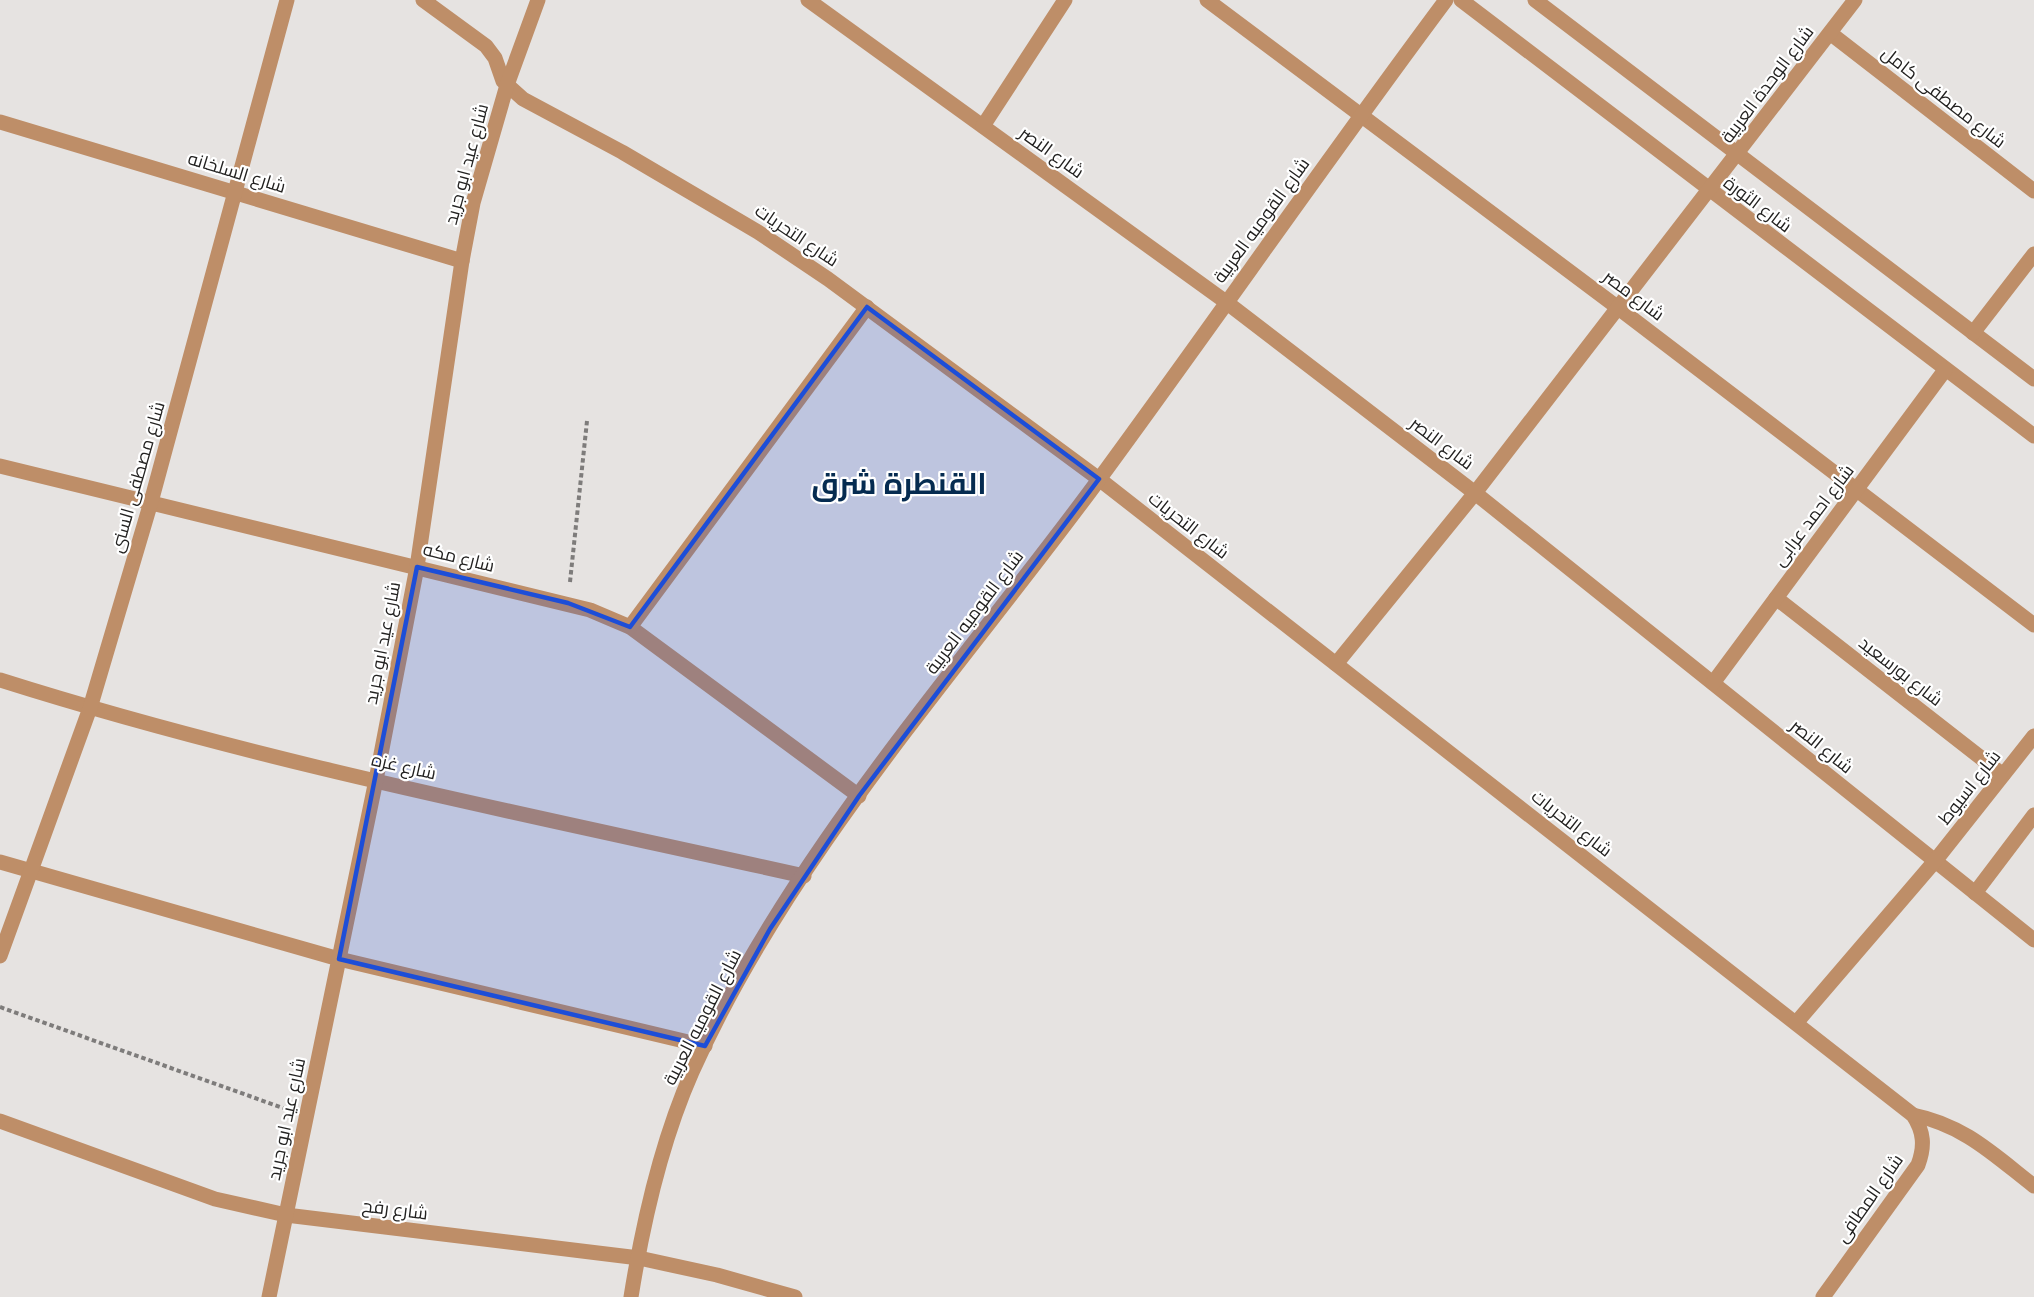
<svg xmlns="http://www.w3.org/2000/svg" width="2034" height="1297" viewBox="0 0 2034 1297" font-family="'IBM Plex Sans',Cairo,sans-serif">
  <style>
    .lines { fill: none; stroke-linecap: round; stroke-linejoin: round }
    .path { stroke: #7e7c7b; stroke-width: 4; stroke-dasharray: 4.5 3; stroke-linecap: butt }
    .minor { stroke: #be8e68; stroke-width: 15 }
    .marked { fill: #1d4ed8; fill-opacity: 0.2; stroke: #1d4ed8; stroke-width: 4.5; stroke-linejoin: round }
    .labels { text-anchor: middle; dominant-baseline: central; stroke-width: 4.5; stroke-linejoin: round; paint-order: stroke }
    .street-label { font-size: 18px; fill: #232221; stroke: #fff }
    .town-label { font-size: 30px; font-weight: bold; fill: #052b50; stroke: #fff }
  </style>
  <rect width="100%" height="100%" fill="#e6e3e1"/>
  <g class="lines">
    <g class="path">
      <path d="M570 582 587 421"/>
      <path d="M0 1007 283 1108"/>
    </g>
    <g class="minor">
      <path d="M423 0 486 46 495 58 503 81 523 99 622 152 758 232 828 279 1099 479 1913 1115C1924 1132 1925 1146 1918 1165L1823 1297"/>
      <path d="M808 0 1226 302 1475 493 2034 940"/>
      <path d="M1207 0 1617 307 2034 625"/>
      <path d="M1461 0 2034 436"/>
      <path d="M1535 0 2034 379"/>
      <path d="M1830 33 2034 191"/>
      <path d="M0 122 462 261"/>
      <path d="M983 126 1065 0"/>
      <path d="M1973 333 2034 254"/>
      <path d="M0 466 590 610 630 627 859 796"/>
      <path d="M1776 598 2003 775"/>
      <path d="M630 627 867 307"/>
      <path d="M1336 664 1475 493 1855 0"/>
      <path d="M0 680C262 763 535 816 804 876"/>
      <path d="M1713 683 1945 370"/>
      <path d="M0 862 339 959 705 1046"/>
      <path d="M1975 893 2034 815"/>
      <path d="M0 956 90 708 151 502 287 0"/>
      <path d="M1796 1023 1935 861 2034 736"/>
      <path d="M1913 1115C1964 1125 1994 1155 2034 1186"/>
      <path d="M0 1121 215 1199 286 1215 639 1258 717 1275 795 1297"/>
      <path d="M269 1297 376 780 417 567 462 261 473 203 507 85 538 0"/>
      <path d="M631 1297C643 1222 661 1142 692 1072 788 857 961 667 1100 478 1216 320 1328 158 1446 0"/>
    </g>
  </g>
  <path class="marked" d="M867 307 1099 479 859 796 770 929 705 1046 339 959 417 567 568 603 630 627Z"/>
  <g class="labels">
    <g class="street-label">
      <text transform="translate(1767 84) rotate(-53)">شارع الوحدة العربية</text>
      <text transform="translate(1944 97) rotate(38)">شارع مصطفى كامل</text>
      <text transform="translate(1052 152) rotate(36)">شارع النصر</text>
      <text transform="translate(466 164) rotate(-75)">شارع عيد ابو جريد</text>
      <text transform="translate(237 172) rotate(17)">شارع السلخانه</text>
      <text transform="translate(1758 204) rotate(37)">شارع الثورة</text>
      <text transform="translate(1261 220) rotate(-54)">شارع القوميه العربية</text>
      <text transform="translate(797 235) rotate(34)">شارع التحريات</text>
      <text transform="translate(1634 295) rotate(37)">شارع مصر</text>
      <text transform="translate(1442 443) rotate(37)">شارع النصر</text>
      <text transform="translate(137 477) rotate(-74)">شارع مصطفى السنى</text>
      <text transform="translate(1813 515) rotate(-53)">شارع احمد عرابى</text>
      <text transform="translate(1189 525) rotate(38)">شارع التحريات</text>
      <text transform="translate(459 557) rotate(14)">شارع مكه</text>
      <text transform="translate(974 612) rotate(-53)">شارع القوميه العربية</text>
      <text transform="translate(382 643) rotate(-79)">شارع عيد ابو جريد</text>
      <text transform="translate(1901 671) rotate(38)">شارع بورسعيد</text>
      <text transform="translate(1822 746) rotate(39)">شارع النصر</text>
      <text transform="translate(404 766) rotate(13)">شارع غزه</text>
      <text transform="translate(1969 787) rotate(-52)">شارع اسيوط</text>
      <text transform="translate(1572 823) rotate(38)">شارع التحريات</text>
      <text transform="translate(702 1017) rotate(-63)">شارع القوميه العربية</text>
      <text transform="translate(286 1119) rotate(-78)">شارع عيد ابو جريد</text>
      <text transform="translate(1869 1198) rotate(-55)">شارع المطافى</text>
      <text transform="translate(395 1209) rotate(7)">شارع رفح</text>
    </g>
    <g class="town-label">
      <text x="899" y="482">القنطرة شرق</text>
    </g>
  </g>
</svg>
